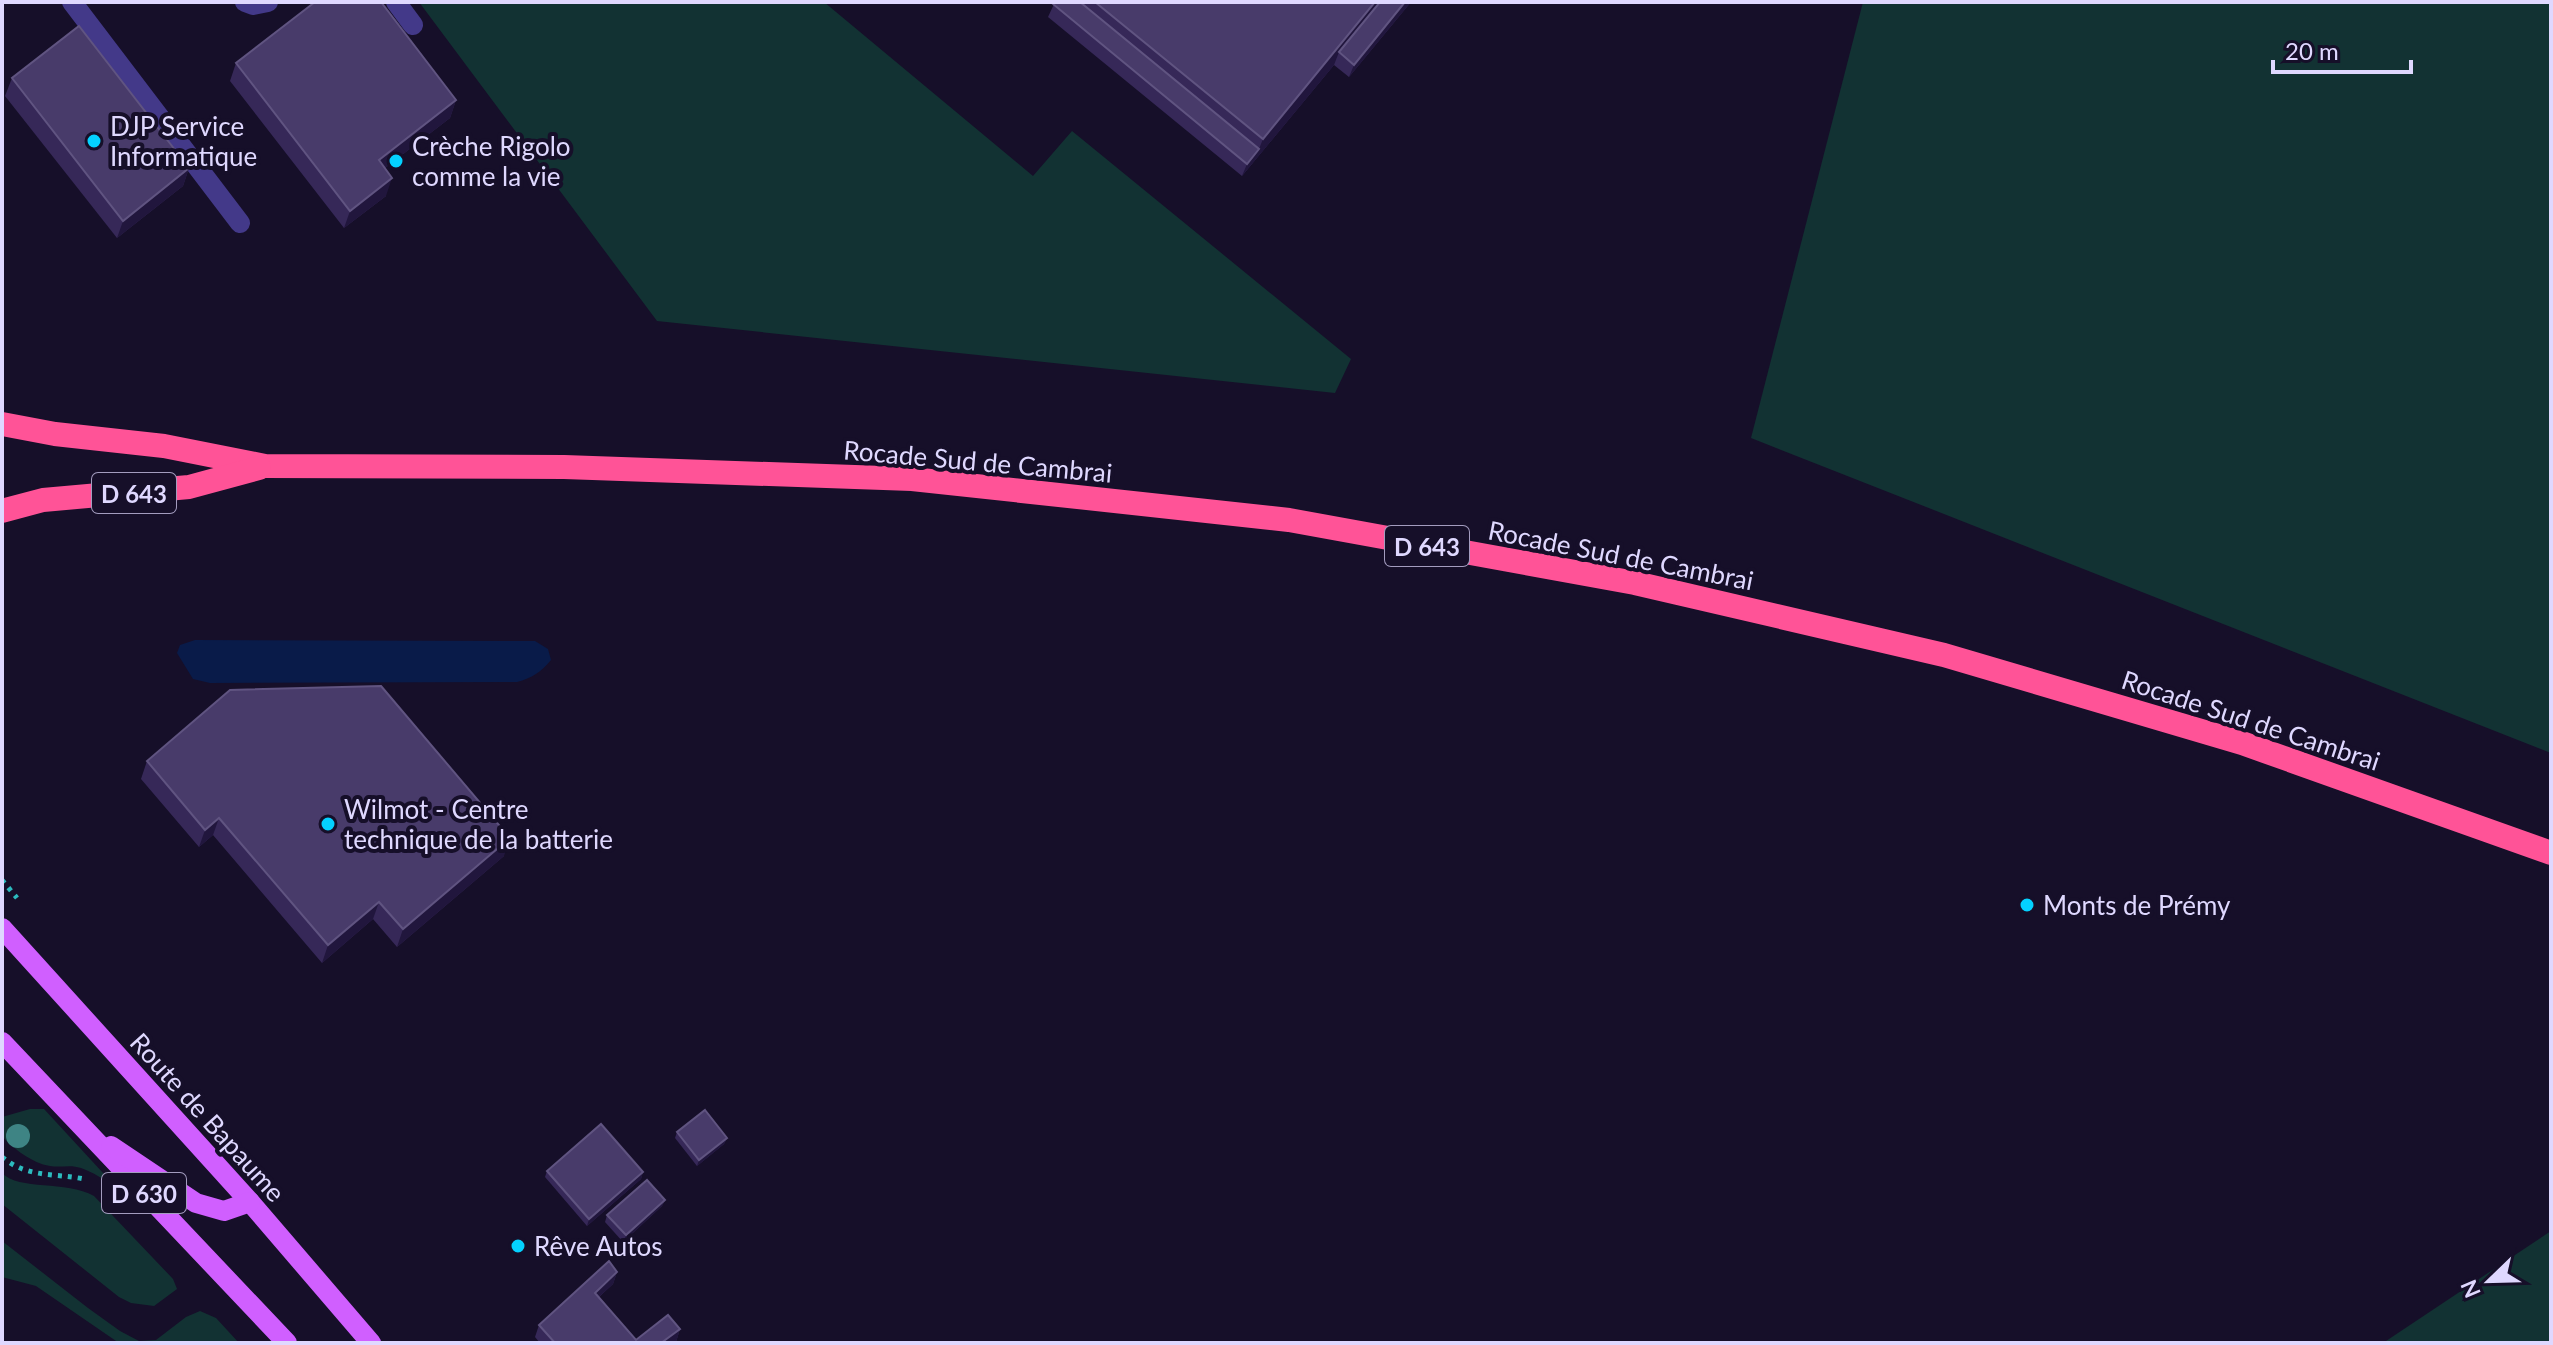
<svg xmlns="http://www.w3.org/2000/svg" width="2553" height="1345" viewBox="0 0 2553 1345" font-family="Lato,sans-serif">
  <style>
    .green { fill: #123233 }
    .water { fill: #091b49 }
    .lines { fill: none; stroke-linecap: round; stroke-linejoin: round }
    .path { stroke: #2cbbbe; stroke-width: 5; stroke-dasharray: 4 6; stroke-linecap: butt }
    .lane { stroke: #433989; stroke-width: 20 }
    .primary { stroke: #d05fff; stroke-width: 20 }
    .highway { stroke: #ff5397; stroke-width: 24 }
    .tree { fill: #3e8484 }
    .wall { fill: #362858 }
    .shaded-wall { fill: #21163d }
    .building { fill: #483b6a; stroke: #605481; stroke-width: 2 }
    .poi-dot { fill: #04d1ff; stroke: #160f29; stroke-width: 3 }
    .labels { text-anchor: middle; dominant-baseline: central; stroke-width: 8; stroke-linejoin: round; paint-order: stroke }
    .shield { fill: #160f29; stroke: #a39cbf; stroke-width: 2 }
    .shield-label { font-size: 24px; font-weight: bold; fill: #dfd8ff }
    .poi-label { font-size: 26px; fill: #dfd8ff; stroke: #160f29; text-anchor: start }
    .street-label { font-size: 26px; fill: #dfd8ff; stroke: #160f29 }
  </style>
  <rect width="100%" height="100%" fill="#160f29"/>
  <g class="green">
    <path d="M419 2H824L1033 176 1072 131 1351 359 1335 393 657 321Z"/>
    <path d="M1863 2H2551V753L1751 438Z"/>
    <path d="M30 1109H44L115 1186C104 1180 93 1172 81 1168 70 1164 61 1168 50 1166 32 1163 14 1149 2 1136V1117Z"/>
    <path d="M2 1173C19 1191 66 1180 94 1196L173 1279 177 1289 154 1306 131 1303 119 1297 2 1204Z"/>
    <path d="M2551 1231V1343H2383Z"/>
    <path d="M2 1241 88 1308 120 1331 139 1341 156 1340 186 1317 200 1311 216 1318 239 1343H119L36 1286 2 1277Z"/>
  </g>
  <path class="water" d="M195 640 535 641 548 649 551 660C541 672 532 678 517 682L210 683 193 679 177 653 180 645Z"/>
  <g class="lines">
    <g class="path">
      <path d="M2 880 17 898"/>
      <path d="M2 1157C27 1178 54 1173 84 1179"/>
    </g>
    <g class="lane">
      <path d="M72 2 240 223"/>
      <path d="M245 2 253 5 268 2"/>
      <path d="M396 2 413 25"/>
    </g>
    <g class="primary">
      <path d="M2 928 250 1202 371 1343"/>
      <path d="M2 1042 287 1343"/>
      <path d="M111 1146 196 1203 224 1211 250 1202"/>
    </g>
    <g class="highway">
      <path d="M2 424 55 434 164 446 265 466 564 467 912 479 1289 520 1635 583 1944 655 2242 743 2551 853"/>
      <path d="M2 511 43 500 189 487 259 468"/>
    </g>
  </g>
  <circle class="tree" cx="18" cy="1136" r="12"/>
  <g class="wall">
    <path d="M1055 2H1411L1349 77 1334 65 1242 176 1048 17Z"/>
    <path d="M236 63 456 100 450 118 385 168 386 196 344 228 230 81Z"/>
    <path d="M12 78 189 168 183 186 117 238 5 96Z"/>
    <path d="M147 761 504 856 397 947 373 919 322 963 213 835 199 847 141 779Z"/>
    <path d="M677 1132 727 1138 724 1144 697 1166 675 1138Z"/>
    <path d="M547 1171 643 1172 641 1179 587 1226 545 1177Z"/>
    <path d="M665 1200 662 1206 623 1242 605 1222 607 1215Z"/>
    <path d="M617 1272 613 1284 599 1297 636 1340 680 1329 676 1342 674 1343H540L535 1337 539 1325Z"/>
  </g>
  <g class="shaded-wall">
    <path d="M1375 2H1386L1339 52 1334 65 1242 176 1247 164 1259 149 1263 139Z"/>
    <path d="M1405 2H1411L1349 77 1354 65Z"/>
    <path d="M456 100 450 118 372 178 379 160Z"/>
    <path d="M189 168 183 186 117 238 123 221Z"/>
    <path d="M392 178 386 196 344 228 350 211Z"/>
    <path d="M219 818 213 835 199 847 205 830Z"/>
    <path d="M510 838 504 856 397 947 403 929Z"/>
    <path d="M379 902 373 919 322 963 328 945Z"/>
    <path d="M727 1138 724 1144 697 1166 699 1160Z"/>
    <path d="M643 1172 641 1179 587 1226 589 1219Z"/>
    <path d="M665 1200 662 1206 623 1242 626 1235Z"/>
    <path d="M617 1272 613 1284 590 1305 595 1293Z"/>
    <path d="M680 1329 676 1342 674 1343H661Z"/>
  </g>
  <g class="building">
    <path d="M315 2H381L456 100 379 160 392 178 350 211 236 63Z"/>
    <path d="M1055 2H1080L1259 149 1247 164 1053 4Z"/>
    <path d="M1095 2H1375L1263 139Z"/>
    <path d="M1380 2H1405L1354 65 1339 52Z"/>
    <path d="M79 26 189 168 123 221 12 78Z"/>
    <path d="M381 686 510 838 403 929 379 902 328 945 219 818 205 830 147 761 230 690Z"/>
    <path d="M705 1110 727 1138 699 1160 677 1132Z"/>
    <path d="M601 1124 643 1172 589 1219 547 1171Z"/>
    <path d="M647 1180 665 1200 626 1235 607 1215Z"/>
    <path d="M609 1261 617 1272 595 1293 636 1340 668 1315 680 1329 661 1343H555L539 1325Z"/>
  </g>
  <g class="poi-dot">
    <circle cx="94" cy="141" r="8"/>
    <circle cx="396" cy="161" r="8"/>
    <circle cx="328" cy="824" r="8"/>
    <circle cx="2027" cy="905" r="8"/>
    <circle cx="518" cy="1246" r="8"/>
  </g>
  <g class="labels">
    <g class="shield">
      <rect x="92" y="473" width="84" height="40" rx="6"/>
      <rect x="1385" y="526" width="84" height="40" rx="6"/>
      <rect x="102" y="1173" width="84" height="40" rx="6"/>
    </g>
    <g class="shield-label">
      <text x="134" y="493">D 643</text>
      <text x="1427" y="546">D 643</text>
      <text x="144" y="1193">D 630</text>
    </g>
    <g class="poi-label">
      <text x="110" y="126">DJP Service<tspan x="110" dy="30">Informatique</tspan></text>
      <text x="412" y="146">Crèche Rigolo<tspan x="412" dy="30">comme la vie</tspan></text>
      <text x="344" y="809">Wilmot - Centre<tspan x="344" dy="30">technique de la batterie</tspan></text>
      <text x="2043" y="905">Monts de Prémy</text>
      <text x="534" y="1246">Rêve Autos</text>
    </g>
    <g class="street-label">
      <text transform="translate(978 461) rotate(5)">Rocade Sud de Cambrai</text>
      <text transform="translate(1621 555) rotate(11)">Rocade Sud de Cambrai</text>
      <text transform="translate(2251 720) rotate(18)">Rocade Sud de Cambrai</text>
      <text transform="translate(208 1117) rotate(48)">Route de Bapaume</text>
    </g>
  </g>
  <rect width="2553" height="1345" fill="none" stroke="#dfd8ff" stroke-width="8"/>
  <g transform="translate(2489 1281) rotate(247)" stroke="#160f29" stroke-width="6" paint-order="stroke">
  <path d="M0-6L14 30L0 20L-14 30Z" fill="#dfd8ff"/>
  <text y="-12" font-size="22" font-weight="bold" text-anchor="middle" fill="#dfd8ff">N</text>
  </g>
  <path d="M2273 60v12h138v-12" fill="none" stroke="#dfd8ff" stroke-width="4"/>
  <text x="2285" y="60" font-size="24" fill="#dfd8ff" stroke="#160f29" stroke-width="6" paint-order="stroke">20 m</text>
</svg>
